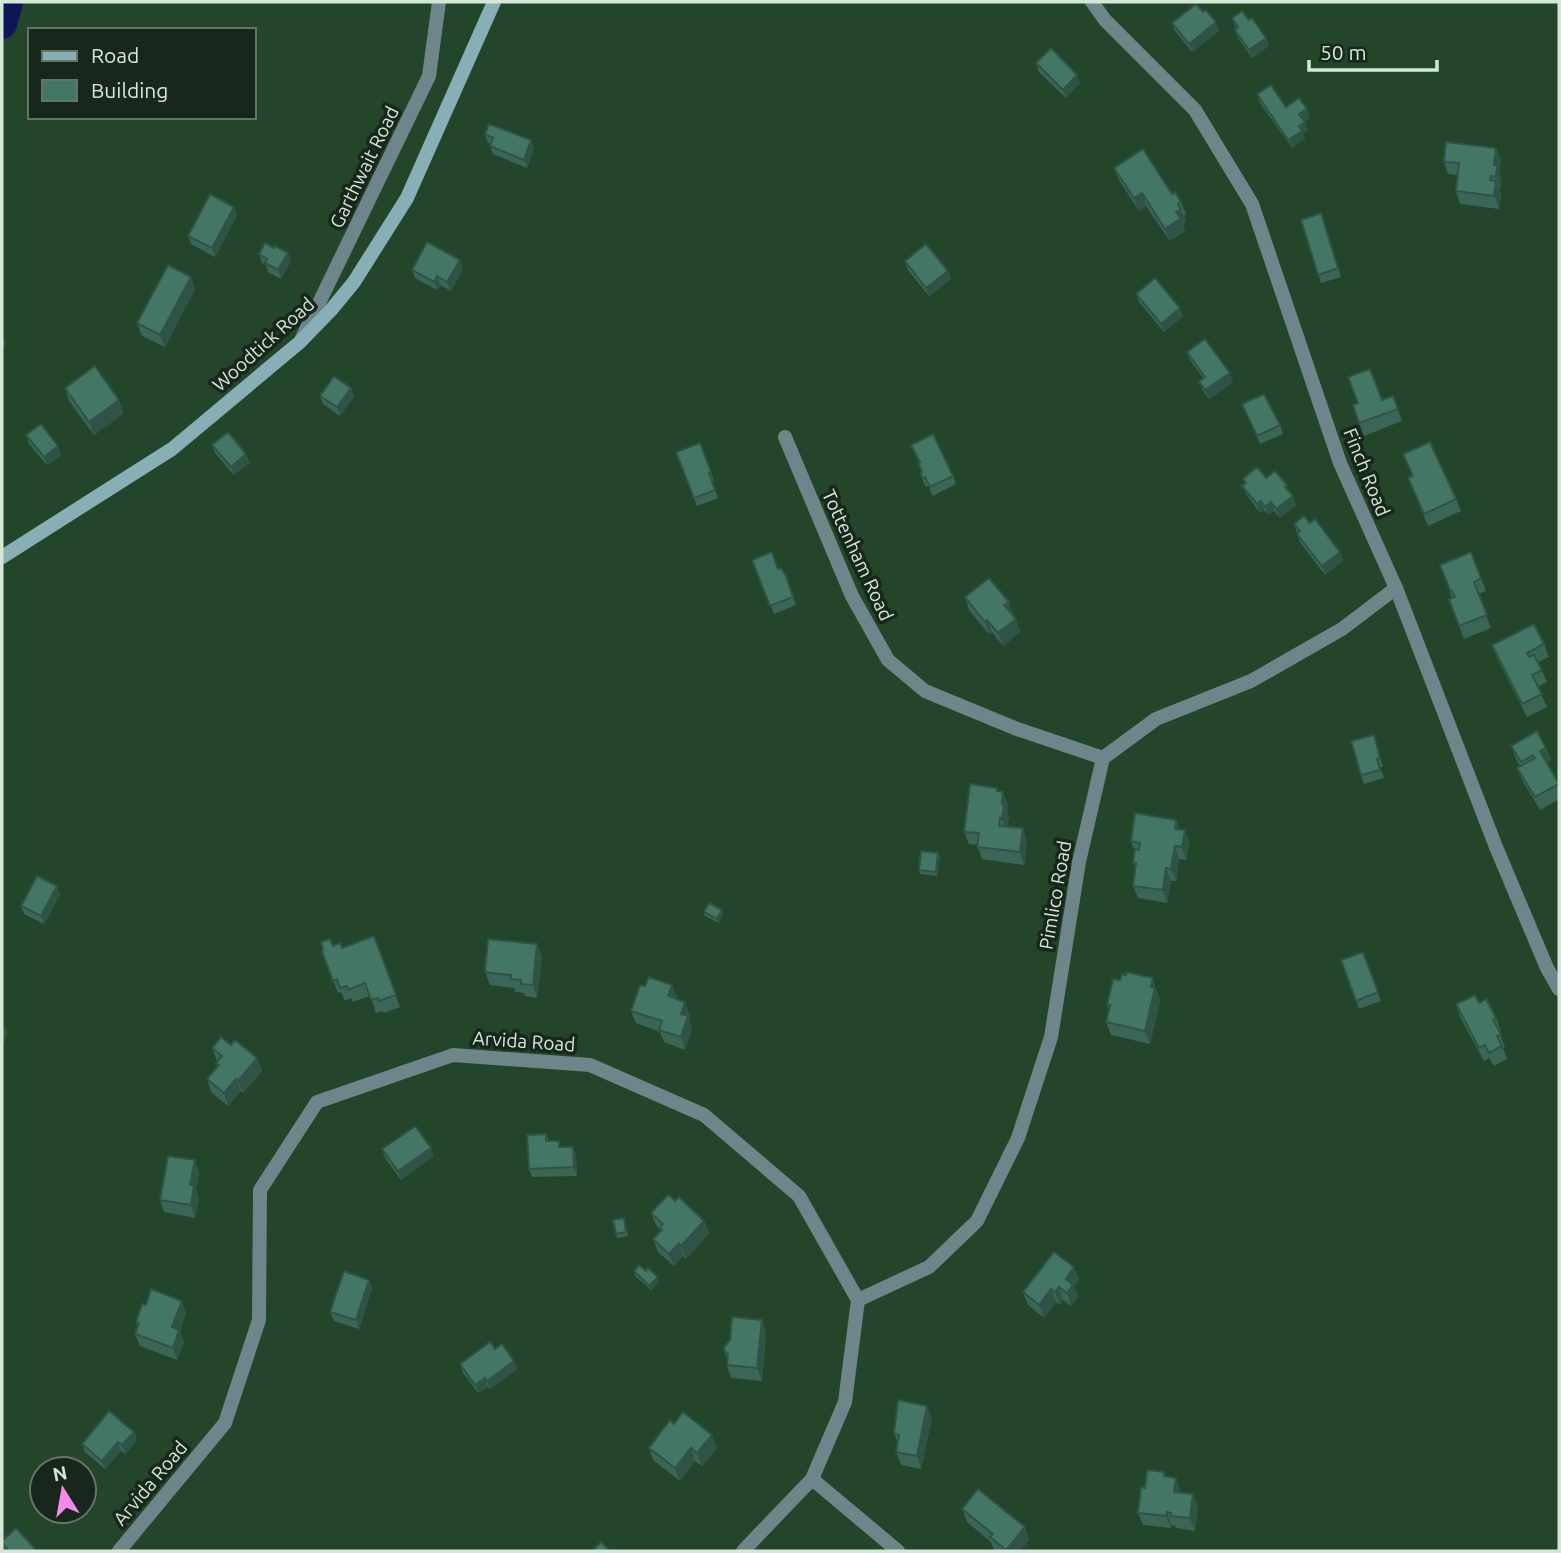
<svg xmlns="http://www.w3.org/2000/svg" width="1561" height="1553" viewBox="0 0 1561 1553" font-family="Ubuntu,sans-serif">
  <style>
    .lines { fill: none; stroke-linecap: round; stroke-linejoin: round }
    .river { stroke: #0e1657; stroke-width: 30 }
    .street { stroke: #6e868a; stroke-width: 14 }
    .secondary { stroke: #89afb6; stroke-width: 14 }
    .wall { fill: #3a6557 }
    .shaded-wall { fill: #305347 }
    .building { fill: #447665; stroke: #305347; stroke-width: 2 }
    .labels { text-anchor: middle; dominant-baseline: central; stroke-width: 7; stroke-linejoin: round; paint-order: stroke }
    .street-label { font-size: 19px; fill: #d5e8d8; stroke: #18271b }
  </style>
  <rect width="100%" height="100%" fill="#23452a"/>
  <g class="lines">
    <path class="river" d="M2 24 8 2"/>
    <g class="street">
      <path d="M1092 2 1105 20 1195 110 1252 204 1340 463 1396 588 1496 847 1547 968 1559 989"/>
      <path d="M302 338 429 76 439 2"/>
      <path d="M785 437 852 596 888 660 925 691 1017 729 1103 758"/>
      <path d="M858 1300 929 1267 977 1221 1018 1138 1051 1037 1079 862 1103 758 1156 719 1251 681 1342 629 1396 588"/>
      <path d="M812 1479 898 1551"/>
      <path d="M119 1551 225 1423 259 1320 260 1190 317 1102 453 1055 590 1065 704 1115 799 1196 858 1300 845 1402 812 1479 743 1551"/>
    </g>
    <path class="secondary" d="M2 557 172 449 300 342 331 310 354 282 407 198 494 2"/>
  </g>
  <g class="wall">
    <path d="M1232 18 1249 20 1266 38 1269 46 1252 58 1238 38 1235 30 1236 29Z"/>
    <path d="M1172 23 1219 31 1192 52 1175 31Z"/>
    <path d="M1036 63 1080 83 1066 98 1039 72Z"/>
    <path d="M1257 94 1310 118 1304 121 1308 130 1303 134 1305 139 1292 148 1260 103Z"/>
    <path d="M485 134 534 148 527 168 493 154 490 146 491 144 488 143Z"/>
    <path d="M1496 148 1501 161 1499 172 1501 178 1500 189H1499L1501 194 1499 209 1460 204 1456 191 1458 175 1448 174 1444 162Z"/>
    <path d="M1114 168 1172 194 1181 202 1186 214 1184 216 1186 222 1183 224 1185 231 1170 241 1146 206 1139 211 1119 180Z"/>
    <path d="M1321 213 1341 277 1321 283 1301 220Z"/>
    <path d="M237 215 215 257 191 244 188 236Z"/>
    <path d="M274 248 291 261 281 279 268 272 266 265 262 263 259 254Z"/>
    <path d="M905 261 948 271 951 279 929 296 908 270Z"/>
    <path d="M463 269 451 291 440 285 437 290 415 278 412 270Z"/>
    <path d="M195 289 165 347 142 336 137 323Z"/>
    <path d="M1136 294 1183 316 1164 332 1139 302Z"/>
    <path d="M1187 352 1233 382 1209 399 1202 389 1199 381 1203 378 1190 360Z"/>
    <path d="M65 388 124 413 94 435 69 401Z"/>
    <path d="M351 388 354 396 340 416 323 404 320 396Z"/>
    <path d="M1393 396 1402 421 1364 436 1353 405 1382 400Z"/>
    <path d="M1242 404 1280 425 1283 434 1260 444Z"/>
    <path d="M26 435 58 446 61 455 47 465 29 444Z"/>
    <path d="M700 443 714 481H712L718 498 697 506 676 452Z"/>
    <path d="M212 445 250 462 234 475 215 453Z"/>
    <path d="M911 445 953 476 956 484 933 496 928 486 926 487 923 481 920 473 921 472 919 462Z"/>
    <path d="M1403 454 1456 499 1461 511 1428 526 1408 478 1412 476Z"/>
    <path d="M1243 479 1290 493 1293 496 1296 505 1280 518 1274 511 1268 515 1264 510 1260 513 1246 494 1242 486 1245 484Z"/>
    <path d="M1310 523 1340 552 1343 561 1325 575 1300 542 1294 524Z"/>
    <path d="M1471 552 1486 591 1478 594 1491 628 1464 639 1449 599 1452 598 1440 565Z"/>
    <path d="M752 560 778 569 786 576 796 605 774 614Z"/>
    <path d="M965 597 1013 614 1012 615 1016 619 1020 632 1003 646 992 632 989 634 969 610Z"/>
    <path d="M1544 644 1549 657 1538 662 1547 682 1538 687 1547 707 1527 717 1497 658 1492 645Z"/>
    <path d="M1374 735 1383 767H1380L1384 778 1364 784 1361 775Z"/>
    <path d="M1511 746 1546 748 1551 760 1547 763 1559 785V799L1540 810 1522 780 1517 768 1520 766 1516 759Z"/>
    <path d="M997 788 998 791 1003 792 1008 805 1007 812 1009 817 1007 827 1027 841 1024 865 982 859 977 845 969 844 964 832Z"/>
    <path d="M1176 820 1180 830H1185L1189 843 1186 860 1179 859 1176 881H1171L1167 903 1138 898 1133 886 1136 869 1133 863 1135 853 1131 841Z"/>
    <path d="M940 858 937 876 920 874 919 870Z"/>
    <path d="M60 895 44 924 24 914 21 906Z"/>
    <path d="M704 912 723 914 719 923 705 916Z"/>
    <path d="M374 936 400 1007 384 1013 382 1011 376 1013 370 996 353 1002 351 998 345 1001 341 992 338 993 322 951 323 949 333 946 342 948Z"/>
    <path d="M537 944 542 957 537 998 525 996 524 993 515 992 514 988 490 985 485 972Z"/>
    <path d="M1363 952 1381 1001 1359 1009 1341 960Z"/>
    <path d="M1158 991 1157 994 1160 1001 1150 1044 1111 1035 1106 1022 1109 1010 1107 1005Z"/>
    <path d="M677 997 676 999 690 1015 689 1018 692 1029 685 1050 664 1042 660 1032 636 1023 631 1011Z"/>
    <path d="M1456 1004 1496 1018 1501 1031 1499 1032 1505 1047 1503 1048 1507 1059 1494 1066 1489 1058 1484 1061 1460 1017Z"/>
    <path d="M212 1048 257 1058 262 1071 243 1093 241 1091 228 1106 211 1092 207 1079 218 1066 216 1063 217 1061Z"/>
    <path d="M546 1134 549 1141 561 1147H573L576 1155 577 1176 532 1177 529 1169Z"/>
    <path d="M382 1149 434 1156 401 1180 385 1158Z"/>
    <path d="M195 1160 199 1173 196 1190 199 1198 195 1218 164 1212 160 1200Z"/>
    <path d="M675 1201 704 1221 709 1233 686 1259 683 1256 674 1266 658 1252 653 1239 661 1231 656 1225 651 1213Z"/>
    <path d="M624 1218 628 1236 617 1238 616 1234Z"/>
    <path d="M1074 1267 1079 1280 1074 1286 1078 1297 1071 1306 1063 1300 1060 1305 1056 1302 1044 1318 1028 1305 1023 1292Z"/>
    <path d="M634 1271H646L659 1281 651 1290 635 1276Z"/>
    <path d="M369 1280 372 1288 359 1329 334 1321 330 1312Z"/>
    <path d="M186 1313 180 1331 184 1343 177 1360 140 1346 135 1334 138 1327 136 1322Z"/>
    <path d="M762 1320 766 1333 762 1381 731 1378 727 1365V1360L724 1350Z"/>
    <path d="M495 1349 514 1361 517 1369 490 1389 488 1387 478 1393 463 1373 460 1364Z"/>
    <path d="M932 1418 921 1469 901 1465 896 1452 898 1444 894 1433Z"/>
    <path d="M674 1424 717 1448 702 1466 695 1461 680 1481 653 1460 649 1448Z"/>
    <path d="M134 1432 137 1440 125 1454 121 1451 105 1469 85 1452 82 1444Z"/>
    <path d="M1166 1476 1180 1490V1492L1198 1507 1195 1531 1176 1528 1175 1526 1171 1525V1528L1143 1525 1138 1513 1145 1488Z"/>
    <path d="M962 1509 1025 1527 1029 1540 1020 1551H996L994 1550 991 1542 967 1522Z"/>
    <path d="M2 1543 37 1551H4Z"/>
  </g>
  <g class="shaded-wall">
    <path d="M1216 22 1219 31 1192 52 1189 44Z"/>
    <path d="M1266 38 1269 46 1252 58 1249 50Z"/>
    <path d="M1077 75 1080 83 1066 98 1063 90Z"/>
    <path d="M1307 109 1310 118 1303 123 1299 114Z"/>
    <path d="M1305 122 1308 130 1303 134 1305 139 1292 148 1288 140 1299 126Z"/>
    <path d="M531 140 534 148 527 168 524 160Z"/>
    <path d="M1496 148 1501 161 1499 172 1501 178 1500 189 1496 177 1494 165Z"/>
    <path d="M1491 176 1495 188 1496 181 1501 194 1499 209 1490 180Z"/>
    <path d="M1142 193 1146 206 1139 211 1134 198Z"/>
    <path d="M234 207 237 215 215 257 212 248Z"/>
    <path d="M1181 209 1186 222 1183 224 1185 231 1170 241 1165 229 1176 212Z"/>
    <path d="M288 253 291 261 281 279 278 270Z"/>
    <path d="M460 260 463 269 451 291 447 282Z"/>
    <path d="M948 271 951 279 929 296 926 288Z"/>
    <path d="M437 276 440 285 437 290 434 282Z"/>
    <path d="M191 277 195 289 165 347 160 335Z"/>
    <path d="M1180 308 1183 316 1164 332 1161 324Z"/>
    <path d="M3 336 6 344 2 352V338Z"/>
    <path d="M1230 373 1233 382 1209 399 1205 390Z"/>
    <path d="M351 388 354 396 340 416 337 407Z"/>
    <path d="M119 400 124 413 94 435 89 422Z"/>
    <path d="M58 446 61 455 47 465 44 457Z"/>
    <path d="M246 454 250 462 234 475 231 467Z"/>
    <path d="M1293 496 1296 505 1280 518 1276 509Z"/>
    <path d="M1261 501 1264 510 1260 513 1257 504Z"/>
    <path d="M1271 502 1274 511 1268 515 1265 507Z"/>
    <path d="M1340 552 1343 561 1325 575 1322 566Z"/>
    <path d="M1009 602 1013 614 1009 618 1004 605Z"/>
    <path d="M1016 619 1020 632 1003 646 998 633Z"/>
    <path d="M987 620 992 632 989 634 985 622Z"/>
    <path d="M1546 748 1551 760 1545 764 1540 751Z"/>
    <path d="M1003 792 1008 805 1007 812 1009 817 1007 831 1002 819V804Z"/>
    <path d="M1176 820 1181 832 1175 829Z"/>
    <path d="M1023 828 1027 841 1024 865 1020 852Z"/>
    <path d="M1185 830 1189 843 1186 860 1182 847Z"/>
    <path d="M1175 846 1179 859 1176 881 1171 869Z"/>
    <path d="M938 853 940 858 937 876 936 872Z"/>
    <path d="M1166 868 1171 881 1167 903 1163 890Z"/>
    <path d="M57 886 60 895 44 924 41 916Z"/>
    <path d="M722 910 723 914 719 923 717 919Z"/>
    <path d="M537 944 542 957 537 998 533 985Z"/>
    <path d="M1153 978 1160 1001 1150 1044 1145 1031Z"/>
    <path d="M672 985 677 997 673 1009 668 996Z"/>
    <path d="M685 1002 690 1015 689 1018 692 1029 685 1050 681 1037V1014Z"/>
    <path d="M4 1024 7 1033 2 1050V1031Z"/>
    <path d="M257 1058 262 1071 243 1093 238 1081Z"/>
    <path d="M236 1079 241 1091 228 1106 224 1093Z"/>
    <path d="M573 1147 576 1155 577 1176 574 1167Z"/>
    <path d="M431 1148 434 1156 401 1180 398 1171Z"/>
    <path d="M195 1160 199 1173 196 1190 199 1198 195 1218 191 1205 190 1185Z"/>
    <path d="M704 1221 709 1233 686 1259 681 1246Z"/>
    <path d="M679 1243 683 1256 674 1266 669 1254Z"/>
    <path d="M1074 1267 1079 1280 1074 1286 1078 1297 1071 1306 1067 1293 1066 1279Z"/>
    <path d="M658 1277 659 1281 651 1290 649 1286Z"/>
    <path d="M369 1280 372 1288 359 1329 356 1320Z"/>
    <path d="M1059 1287 1063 1300 1060 1305 1055 1292Z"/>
    <path d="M1051 1289 1056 1302 1044 1318 1039 1305Z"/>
    <path d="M182 1301 186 1313 180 1331 184 1343 177 1360 173 1348 172 1327Z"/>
    <path d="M762 1320 766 1333 762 1381 757 1368Z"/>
    <path d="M514 1361 517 1369 490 1389 487 1381Z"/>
    <path d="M485 1378 488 1387 478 1393 475 1385Z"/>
    <path d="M927 1406 932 1418 921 1469 917 1456Z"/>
    <path d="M134 1432 137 1440 125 1454 122 1445Z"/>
    <path d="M712 1435 717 1448 702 1466 697 1453Z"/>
    <path d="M118 1442 121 1451 105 1469 102 1461Z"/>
    <path d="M691 1448 695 1461 680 1481 675 1468Z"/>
    <path d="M1176 1478 1180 1490 1179 1504 1174 1492Z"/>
    <path d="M1193 1494 1198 1507 1195 1531 1190 1518Z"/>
    <path d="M1167 1512 1171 1525V1528L1166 1516Z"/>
    <path d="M1025 1527 1029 1540 1020 1551H1006Z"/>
  </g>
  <g class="building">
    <path d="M1196 4 1203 12 1206 10 1216 22 1189 44 1172 23Z"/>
    <path d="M1242 11 1249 20 1252 18 1266 38 1249 50 1235 30 1238 27 1232 18Z"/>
    <path d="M1051 48 1077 75 1063 90 1036 63Z"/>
    <path d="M1271 85 1286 107 1299 98 1307 109 1299 114 1305 122 1299 126 1302 131 1288 140 1257 94Z"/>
    <path d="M489 124 531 140 524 160 490 146 493 138 485 134Z"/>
    <path d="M1446 142 1496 148 1494 165H1497L1496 177 1491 176 1490 180 1496 181 1494 196 1456 191 1459 163 1444 162Z"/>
    <path d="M1143 149 1172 194 1175 192 1181 202 1178 204 1181 209 1176 212 1181 218 1165 229 1142 193 1134 198 1114 168Z"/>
    <path d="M210 194 234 207 212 248 188 236Z"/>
    <path d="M1321 213 1338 268 1318 275 1301 220Z"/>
    <path d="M427 242 460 260 447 282 437 276 434 282 412 270Z"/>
    <path d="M265 243 274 248 275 246 288 253 278 270 265 263 267 259 259 254Z"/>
    <path d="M926 244 948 271 926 288 905 261Z"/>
    <path d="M168 265 191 277 160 335 137 323Z"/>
    <path d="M1154 279H1156L1180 308 1161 324 1136 294Z"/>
    <path d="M1205 339 1230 373 1205 390 1199 381 1205 377 1187 352Z"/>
    <path d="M95 366 119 400 89 422 65 388Z"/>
    <path d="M1370 369 1382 400 1393 396 1398 409 1359 423 1353 405 1358 403 1348 377Z"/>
    <path d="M334 376 351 388 337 407 320 396Z"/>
    <path d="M1264 394 1280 425 1257 436 1242 404Z"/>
    <path d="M41 424 58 446 44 457 26 435Z"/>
    <path d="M228 432 246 454 231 467 212 445Z"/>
    <path d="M933 434 953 476 930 487 925 477 923 478 920 473 922 472 918 462H920L911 445Z"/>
    <path d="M1430 442 1456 499 1424 514 1408 478 1413 476 1403 454Z"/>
    <path d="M700 443 711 472 709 473 715 490 694 498 676 452Z"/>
    <path d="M1256 468H1258L1266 478 1275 471 1287 485 1285 487 1293 496 1276 509 1271 502 1265 507 1261 501 1257 504 1242 486 1246 483 1243 479Z"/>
    <path d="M1304 516 1310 523 1315 519 1340 552 1322 566 1297 534 1300 531 1294 524Z"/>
    <path d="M772 552 778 569 781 568 786 576 793 597 770 606 752 560Z"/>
    <path d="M1471 552 1481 578 1474 582 1487 615 1459 626 1449 599 1455 597 1452 591 1450 590 1440 565Z"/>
    <path d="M989 578 1009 602 1004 605 1016 619 998 633 987 620 985 622 965 597Z"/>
    <path d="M1534 624 1544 644 1527 653 1529 657 1534 655 1542 670 1532 675 1542 694 1522 704 1492 645Z"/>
    <path d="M1537 731 1546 748 1540 751 1559 784 1535 797 1517 768 1535 758 1533 755 1521 762 1511 746Z"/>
    <path d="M1374 735 1380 758 1377 759 1380 770 1361 775 1351 741Z"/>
    <path d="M970 784 997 788V791L1003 792 1002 804H1004L1002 819 1000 818 999 826 1023 828 1020 852 977 847 979 833 964 832Z"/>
    <path d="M1135 813 1176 820 1175 829 1185 830 1182 847 1175 846 1171 869 1166 868 1163 890 1133 886 1136 863H1133L1135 849 1139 850 1140 843 1131 841Z"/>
    <path d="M921 851 938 853 936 872 919 870Z"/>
    <path d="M37 876 57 886 41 916 21 906Z"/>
    <path d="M709 903 722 910 717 919 704 912Z"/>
    <path d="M374 936 396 995 379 1001 378 998 371 1000 365 983 348 990 347 986 340 988 337 979 333 981 322 951 323 949 321 942 330 939 333 946 340 943 342 948Z"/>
    <path d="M488 939 537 944 533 985 521 984V980L511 979V975L485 972Z"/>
    <path d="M1363 952 1378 992 1356 1001 1341 960Z"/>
    <path d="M1126 972 1153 978 1151 987 1155 988 1145 1031 1106 1022 1110 1005H1107L1113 979 1120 980 1122 974 1126 975Z"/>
    <path d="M649 977 672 985 668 996 685 1002 681 1014 688 1016 681 1037 659 1030 662 1021 631 1011 640 985 645 986Z"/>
    <path d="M1475 995 1479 1003 1486 999 1496 1018 1493 1020 1501 1034 1497 1036 1502 1046 1489 1053 1485 1045 1479 1048 1456 1004Z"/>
    <path d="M221 1037 231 1045 235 1040 257 1058 238 1081 236 1079 224 1093 207 1079 219 1065 216 1063 222 1056 212 1048Z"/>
    <path d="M414 1127H416L431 1148 398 1171 382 1149Z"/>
    <path d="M546 1134V1141H559V1147H573L574 1167 529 1169 527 1135Z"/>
    <path d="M168 1156 195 1160 190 1185H194L191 1205 160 1200Z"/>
    <path d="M669 1195 675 1201 679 1197 704 1221 681 1246 679 1243 669 1254 653 1239 662 1230 660 1228 663 1224 651 1213 667 1196Z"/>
    <path d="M624 1218 626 1232 616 1234 613 1220Z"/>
    <path d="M1054 1252 1074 1267 1066 1279 1073 1285 1067 1293 1059 1287 1055 1292 1051 1289 1039 1305 1023 1292Z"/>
    <path d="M639 1265 646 1271 648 1268 658 1277 649 1286 634 1271Z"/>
    <path d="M344 1271 369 1280 356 1320 330 1312Z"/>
    <path d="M151 1289 182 1301 172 1327 179 1330 173 1348 135 1334 139 1323 136 1322 142 1304 146 1305Z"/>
    <path d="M732 1317 762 1320 757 1368 727 1365 728 1354 724 1350V1347L730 1340Z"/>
    <path d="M490 1342 495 1349 502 1344 514 1361 487 1381 485 1378 475 1385 460 1364Z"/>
    <path d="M898 1400 927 1406 917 1456 896 1452 899 1435 894 1433Z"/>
    <path d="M109 1411 134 1432 122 1445 118 1442 102 1461 82 1444Z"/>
    <path d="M683 1412 712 1435 697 1453 691 1448 675 1468 649 1448 670 1420 674 1424Z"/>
    <path d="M1147 1470 1164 1472V1476L1176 1478 1174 1492 1193 1494 1190 1518 1171 1516V1513L1167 1512 1166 1516 1138 1513 1141 1487 1145 1488Z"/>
    <path d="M978 1489 1025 1527 1006 1550 990 1537 993 1534 962 1509Z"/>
    <path d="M16 1528 37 1551H9L2 1543V1541Z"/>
    <path d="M601 1542 610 1551H592Z"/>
  </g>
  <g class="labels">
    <g class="street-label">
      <text transform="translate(364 167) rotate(-64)">Garthwait Road</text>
      <text transform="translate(263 344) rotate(-42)">Woodtick Road</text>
      <text transform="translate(1367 472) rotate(68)">Finch Road</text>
      <text transform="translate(858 555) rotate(65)">Tottenham Road</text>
      <text transform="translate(1055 895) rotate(-80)">Pimlico Road</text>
      <text transform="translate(524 1041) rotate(4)">Arvida Road</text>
      <text transform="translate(150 1483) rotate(-50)">Arvida Road</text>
    </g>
  </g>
  <rect width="1561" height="1553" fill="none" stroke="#d5e8d8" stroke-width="7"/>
  <rect x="28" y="28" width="228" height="91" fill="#18271b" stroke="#647467" stroke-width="2"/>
  <rect x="42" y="51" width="35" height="10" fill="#89afb6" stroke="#647467" stroke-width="2"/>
  <text x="91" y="63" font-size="21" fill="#d5e8d8">Road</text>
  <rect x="42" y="80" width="35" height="21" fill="#447665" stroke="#647467" stroke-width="2"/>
  <text x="91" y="98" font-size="21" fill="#d5e8d8">Building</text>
  <g transform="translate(63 1490) rotate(349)"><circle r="33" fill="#18271b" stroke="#647467" stroke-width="2"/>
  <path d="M0-5L12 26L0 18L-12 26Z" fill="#f589ee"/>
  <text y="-10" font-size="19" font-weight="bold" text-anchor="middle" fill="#d5e8d8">N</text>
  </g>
  <path d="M1309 60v10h128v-10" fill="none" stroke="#d5e8d8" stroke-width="3.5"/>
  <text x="1320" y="60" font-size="21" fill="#d5e8d8" stroke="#18271b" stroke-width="5" paint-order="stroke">50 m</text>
</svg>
